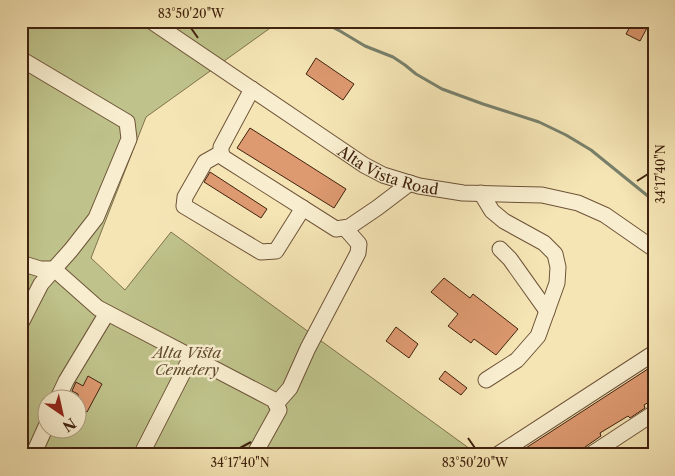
<svg xmlns="http://www.w3.org/2000/svg" width="675" height="476" viewBox="0 0 675 476" font-family="'Libre Caslon Text',serif">
  <style>
    .green { fill: #bfc38b; stroke: #80724c; fill-rule: evenodd }
    .lines { fill: none; stroke-linecap: round; stroke-linejoin: round }
    .stream { stroke: #78806b; stroke-width: 3 }
    .building { fill: #dd9970; stroke: #41220e }
    .minor-casing { stroke: #6e5338; stroke-width: 17 }
    .minor { stroke: #f8eecf; stroke-width: 15 }
    .ticks { fill: none; stroke: #41220e; stroke-width: 2 }
    .labels { text-anchor: middle; dominant-baseline: central; stroke-width: 5; stroke-linejoin: round; paint-order: stroke }
    .street-label { font-size: 15px; fill: #41220e; stroke: #f8eecf }
    .park-label { font-size: 15px; font-style: italic; fill: #604a2d; stroke: #f8eecf }
    .neatline { fill: none; stroke: #41220e; stroke-width: 2 }
    .ticks-label { font-size: 12px; text-anchor: middle; fill: #41220e }
  </style>
  <rect width="100%" height="100%" fill="#f5e5b5"/>
  <filter id="stains"><feTurbulence type="fractalNoise" baseFrequency=".004" numOctaves="4"/><feColorMatrix values="0 0 0 0 .2 0 0 0 0 .09 0 0 0 0 .02 0 0 0 .5 -.17"/></filter>
  <radialGradient id="worn" r=".72"><stop offset=".6" stop-color="#630" stop-opacity="0"/><stop offset="1" stop-color="#630" stop-opacity=".3"/></radialGradient>
  <path class="green" d="M21 21H280L146 117 91 258 125 290 171 232 477 454 275 455 263 449 260 455H21ZM48 398H78V428H48Z"/>
  <g class="lines">
    <path class="stream" d="M320 21 340 31 365 46 393 57 405 65 416 74 442 89 483 104 539 122 566 135 591 150 654 201"/>
  </g>
  <g class="building">
    <path d="M633 21H640L648 26 640 41 626 34Z"/>
    <path d="M316 58 354 84 343 100 306 74Z"/>
    <path d="M250 128 346 189 334 208 237 148Z"/>
    <path d="M210 172 267 209 261 218 204 182Z"/>
    <path d="M444 278 470 298 473 294 518 329 496 355 474 339 471 343 448 326 458 314 431 292Z"/>
    <path d="M396 327 418 344 409 358 386 341Z"/>
    <path d="M654 365V399L644 405 645 408 630 418 628 416 600 433 601 436 585 447 582 451 575 455H515Z"/>
    <path d="M445 371 467 388 461 395 439 379Z"/>
    <path d="M88 376 102 384 87 412 78 408V394L72 391 76 382 83 386Z"/>
  </g>
  <g class="lines">
    <g class="minor-casing">
      <g id="minor">
        <path id="s1" d="M151 21 364 165 383 175 419 186 463 193 542 195 578 203 605 215 654 249"/>
        <path d="M21 59 127 122 129 139 96 218 71 250 54 269 98 308 274 400 279 410 254 455"/>
        <path d="M252 89 221 147V153L224 158 336 229 349 227 377 208 410 183"/>
        <path d="M221 153 205 162 185 197 184 206 261 252 276 251 303 208"/>
        <path d="M481 193 492 211 504 221 544 243 555 254 558 267 557 283 538 336 517 360 486 380"/>
        <path d="M500 249 510 259 547 311"/>
        <path d="M21 263 40 269H54"/>
        <path d="M21 323 41 284 54 269"/>
        <path d="M58 398 66 381 107 313"/>
        <path d="M276 404 290 388 308 348 358 253 359 244 345 228"/>
        <path d="M33 455 48 422"/>
        <path d="M141 455 191 357"/>
        <path d="M497 455 654 353"/>
        <path d="M590 455 654 413"/>
      </g>
    </g>
    <use href="#minor" class="minor"/>
  </g>
  <path class="ticks" d="M191 28 198 38M637 181 648 174M468 438 475 448M240 448 251 442"/>
  <g class="labels">
    <g class="street-label">
      <text stroke="none"><textPath href="#s1" startOffset="282">Alta Vista Road</textPath></text>
    </g>
    <g class="park-label">
      <text x="187" y="352">Alta Vista<tspan x="187" dy="17">Cemetery</tspan></text>
    </g>
  </g>
  <rect width="675" height="476" fill="none" stroke="#f5e5b5" stroke-width="55"/>
  <g transform="translate(62 414) rotate(146)"><circle r="24" fill="#f8eecf" stroke="#af9c82"/>
  <path d="M0-4L9 19L0 12L-9 19Z" fill="#8f2418"/>
  <text y="-8" font-size="14" font-weight="bold" text-anchor="middle" fill="#41220e">N</text>
  </g>
  <rect x="28" y="28" width="620" height="420" class="neatline"/>
  <g class="ticks-label">
    <text x="191" y="18">83°50'20"W</text>
    <text transform="translate(661 174) rotate(-90)" y="4">34°17'40"N</text>
    <text x="240" y="467">34°17'40"N</text>
    <text x="475" y="467">83°50'20"W</text>
  </g>
  <rect width="100%" height="100%" filter="url(#stains)"/>
  <rect width="100%" height="100%" fill="url(#worn)"/>
</svg>
